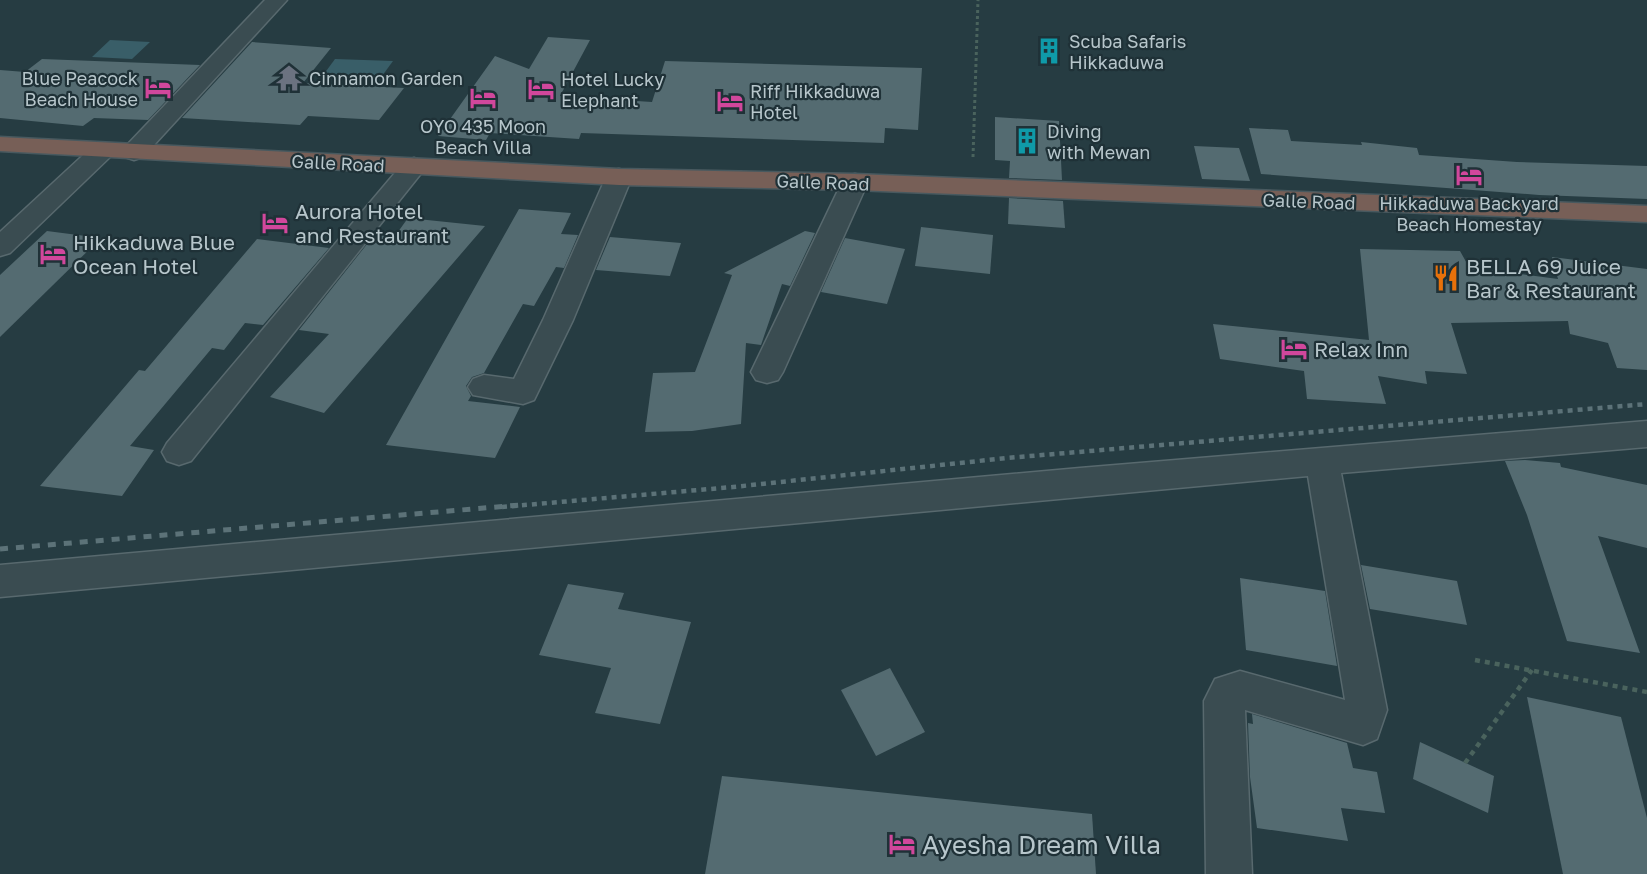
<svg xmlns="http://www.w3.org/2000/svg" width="1647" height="874" viewBox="0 0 1647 874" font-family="'Golos Text',sans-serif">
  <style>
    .water { fill: #395e68 }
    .building { fill: #546b71 }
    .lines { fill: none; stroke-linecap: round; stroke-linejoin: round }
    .street-casing { stroke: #58696e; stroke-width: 3 }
    .highway-casing { stroke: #48595f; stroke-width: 3 }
    .path-far1 { stroke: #4a635d; stroke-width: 3; stroke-dasharray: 3 3; stroke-linecap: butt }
    .path { stroke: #4a635d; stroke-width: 4.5; stroke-dasharray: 5 5; stroke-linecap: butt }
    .street { fill: #3a4c51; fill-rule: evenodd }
    .highway { fill: #775f57; fill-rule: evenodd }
    .rail-far1 { stroke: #5c7278; stroke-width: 4.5; stroke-dasharray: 5 5; stroke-linecap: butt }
    .rail { stroke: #5c7278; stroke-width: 5; stroke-dasharray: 8 8; stroke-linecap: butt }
    .labels { text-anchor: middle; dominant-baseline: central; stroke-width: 4.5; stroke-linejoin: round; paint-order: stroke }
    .far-poi-label { font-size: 18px; fill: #b7c6cb; stroke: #1f3137; text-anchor: start }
    .far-street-label { font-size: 18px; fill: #b7c6cb; stroke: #1f3137 }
    .poi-label { font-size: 21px; fill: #b7c6cb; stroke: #1f3137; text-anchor: start }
    .near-poi-label { font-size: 26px; fill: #b7c6cb; stroke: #1f3137; text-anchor: start }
  </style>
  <rect width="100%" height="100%" fill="#263c42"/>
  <g class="water">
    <path d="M110 40 150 42 132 59 92 57Z"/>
    <path d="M335 59 393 61 382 76 324 74Z"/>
  </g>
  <g class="building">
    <path d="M548 37 590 40 560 96 652 102 665 61 922 68 918 130 885 128 884 143 581 133 579 139 490 133 486 140 438 136 495 56 529 69Z"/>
    <path d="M252 42 331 48 303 83 404 88 379 120 308 116 300 125 182 118Z"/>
    <path d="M42 59 200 65 148 120 94 118 83 126 0 118V70L25 72Z"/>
    <path d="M995 117 1059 121 1062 180 1009 178 1010 161 995 160Z"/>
    <path d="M1249 128 1288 130 1291 141 1362 145 1361 142 1417 148 1419 155 1517 162 1647 166V199L1539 195 1261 174Z"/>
    <path d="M1194 146 1239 148 1250 181 1202 179Z"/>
    <path d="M1009 198 1063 201 1065 228 1008 224Z"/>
    <path d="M519 209 571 213 561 234 578 235 564 268 556 267 534 306 523 304 484 373 472 377 466 386 471 396 468 401 520 407 495 458 386 445Z"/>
    <path d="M408 218 485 226 324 413 270 397 329 334 299 330 375 234 395 236Z"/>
    <path d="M921 227 993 235 990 274 915 266Z"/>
    <path d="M47 231 101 238 0 337V275Z"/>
    <path d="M805 231 815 233 790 286 782 284 761 345 746 343 741 424 692 431 645 432 653 373 695 372 732 275 724 273Z"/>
    <path d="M610 237 681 243 670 276 596 270Z"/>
    <path d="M845 238 905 249 887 304 821 292Z"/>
    <path d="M257 239 329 248 263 325 245 323 224 350 212 348 130 446 154 450 122 496 40 486 139 370 145 371Z"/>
    <path d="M1360 249 1460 251 1469 267 1558 279 1552 257 1647 269V370L1617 368 1608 343 1570 334 1568 321 1451 323 1467 374 1425 371 1427 384 1378 376 1386 404 1307 399 1304 371 1220 359 1213 324 1369 340Z"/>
    <path d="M1525 460 1560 463 1561 467 1647 485V548L1598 536 1640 653 1567 641 1527 515 1505 461Z"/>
    <path d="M1361 565 1457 581 1467 625 1370 609Z"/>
    <path d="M1240 578 1325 591 1337 666 1246 650Z"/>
    <path d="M568 584 624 593 618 609 691 622 660 724 595 713 611 668 539 655Z"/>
    <path d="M890 668 925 732 876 756 841 690Z"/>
    <path d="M1527 697 1621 717 1647 818V874H1563Z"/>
    <path d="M1252 714 1347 743 1353 768 1377 772 1385 813 1341 808 1348 841 1257 828 1250 777 1248 723 1253 724Z"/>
    <path d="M1420 742 1494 776 1488 813 1413 779Z"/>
    <path d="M722 776 1092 814 1096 874H705Z"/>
  </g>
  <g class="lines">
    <g class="street-casing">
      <g id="street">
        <path d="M265 0H287L143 157 134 160 125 157 121 152 125 147Z"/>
        <path d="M102 143 111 146 115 151 111 156 10 253 0 256V232L93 146Z"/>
        <path d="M414 158 423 161 427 166 191 461 179 465 167 461 162 452 167 443 405 161Z"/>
        <path d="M619 169 628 171 632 177 573 320 534 400 523 404 473 395 468 387 473 379 484 375 514 379 543 320 606 177 610 171Z"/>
        <path d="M855 174 864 176 868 182 783 372 778 380 767 383 756 380 751 372 842 182 846 176Z"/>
        <path d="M1647 421V447L1341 473 1387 710 1377 739 1363 745 1245 710 1252 874H1206L1204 701 1215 679 1240 671 1345 700 1308 476 0 597V565L1080 468Z"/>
      </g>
    </g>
    <g class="highway-casing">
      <path id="highway" d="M0 137 619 169 855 174 1647 206V222L855 190 619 185 0 151Z"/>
    </g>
    <path class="path-far1" d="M973 157 978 0"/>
    <g class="path">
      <path d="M1475 660 1647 692"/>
      <path d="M1465 763 1532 670"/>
    </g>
    <use href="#street" class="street"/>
    <use href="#highway" class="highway"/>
    <path class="rail-far1" d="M502 507 733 487 1007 458 1647 404"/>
    <path class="rail" d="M0 549 520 505"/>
  </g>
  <defs>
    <g id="building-bare" transform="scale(2.07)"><path d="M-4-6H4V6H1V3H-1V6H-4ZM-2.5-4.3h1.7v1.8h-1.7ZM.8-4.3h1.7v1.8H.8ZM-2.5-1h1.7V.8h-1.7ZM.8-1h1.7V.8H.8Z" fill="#0f9aa8" stroke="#1f3137" stroke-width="2.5" paint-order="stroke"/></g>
    <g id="temple-bare" transform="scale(2.07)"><path d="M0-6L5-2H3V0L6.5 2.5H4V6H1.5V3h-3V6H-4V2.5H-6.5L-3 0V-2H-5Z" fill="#6b7280" stroke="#1f3137" stroke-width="2.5" paint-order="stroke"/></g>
    <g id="hotel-bare" transform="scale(2.07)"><path d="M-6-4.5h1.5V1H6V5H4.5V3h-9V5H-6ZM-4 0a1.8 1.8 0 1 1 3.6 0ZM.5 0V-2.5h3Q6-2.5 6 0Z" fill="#d1479c" stroke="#1f3137" stroke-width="2.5" paint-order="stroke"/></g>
    <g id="restaurant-bare" transform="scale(2.07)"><path d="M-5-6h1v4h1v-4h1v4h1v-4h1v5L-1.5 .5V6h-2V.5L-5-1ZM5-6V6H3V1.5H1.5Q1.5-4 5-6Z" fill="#e8710a" stroke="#1f3137" stroke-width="2.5" paint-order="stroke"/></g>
  </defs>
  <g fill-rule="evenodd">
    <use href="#building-bare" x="1049" y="51"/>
    <use href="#temple-bare" x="289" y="78"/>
    <use href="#hotel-bare" x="158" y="88"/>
    <use href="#hotel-bare" x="541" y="89"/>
    <use href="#hotel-bare" x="483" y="98"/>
    <use href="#hotel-bare" x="730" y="101"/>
    <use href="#building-bare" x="1027" y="141"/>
    <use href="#hotel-bare" x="1469" y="175"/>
    <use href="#hotel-bare" x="275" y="223"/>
    <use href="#hotel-bare" x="53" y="254"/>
    <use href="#restaurant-bare" x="1446" y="278"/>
    <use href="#hotel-bare" x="1294" y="349"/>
    <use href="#hotel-bare" x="902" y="844"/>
  </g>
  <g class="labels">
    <g class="far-poi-label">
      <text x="1069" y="41">Scuba Safaris<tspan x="1069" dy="21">Hikkaduwa</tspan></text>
      <text x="138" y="78" text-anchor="end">Blue Peacock<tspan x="138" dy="21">Beach House</tspan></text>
      <text x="309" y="78">Cinnamon Garden</text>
      <text x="561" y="79">Hotel Lucky<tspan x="561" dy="21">Elephant</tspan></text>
      <text x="750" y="91">Riff Hikkaduwa<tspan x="750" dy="21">Hotel</tspan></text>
      <text x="483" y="126" text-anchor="middle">OYO 435 Moon<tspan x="483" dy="21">Beach Villa</tspan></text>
      <text x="1047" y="131">Diving<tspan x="1047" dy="21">with Mewan</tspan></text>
      <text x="1469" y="203" text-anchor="middle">Hikkaduwa Backyard<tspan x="1469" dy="21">Beach Homestay</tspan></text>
    </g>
    <g class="far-street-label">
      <text transform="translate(338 163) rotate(3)">Galle Road</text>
      <text transform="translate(823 182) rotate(2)">Galle Road</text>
      <text transform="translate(1309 201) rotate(2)">Galle Road</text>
    </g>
    <g class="poi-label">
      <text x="295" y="211">Aurora Hotel<tspan x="295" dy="24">and Restaurant</tspan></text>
      <text x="73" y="242">Hikkaduwa Blue<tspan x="73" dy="24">Ocean Hotel</tspan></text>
      <text x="1466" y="266">BELLA 69 Juice<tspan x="1466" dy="24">Bar &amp; Restaurant</tspan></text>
      <text x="1314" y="349">Relax Inn</text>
    </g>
    <g class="near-poi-label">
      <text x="922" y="844">Ayesha Dream Villa</text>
    </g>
  </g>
</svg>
